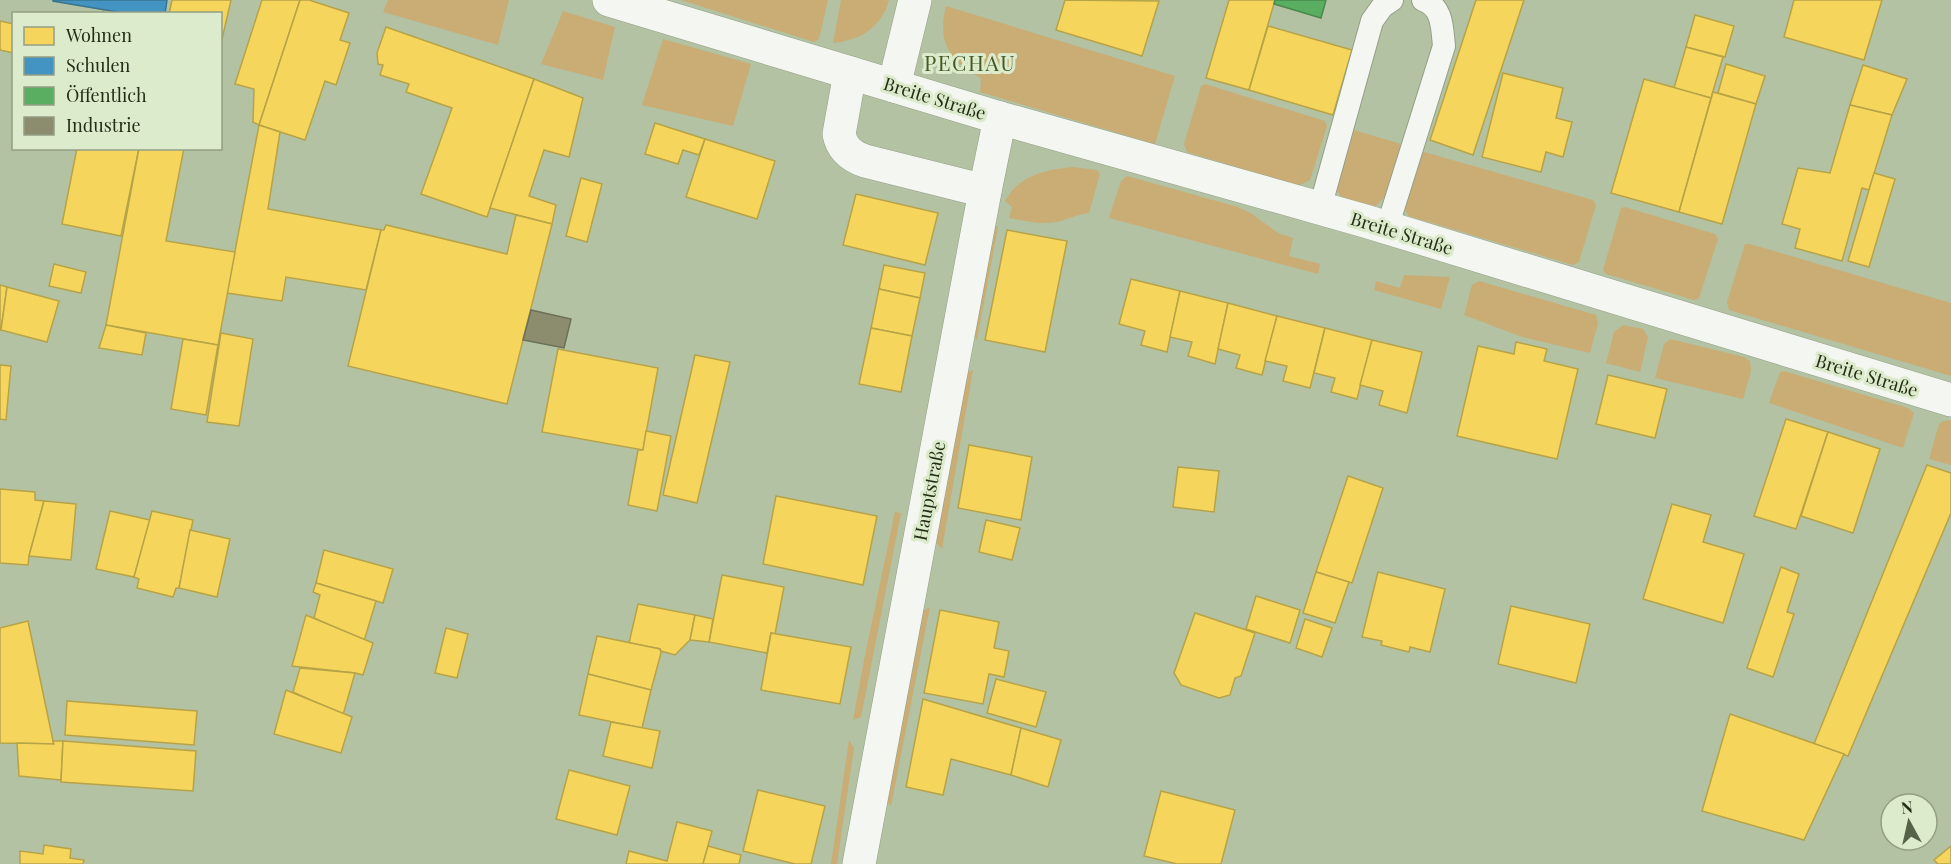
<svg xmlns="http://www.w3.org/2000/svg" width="1951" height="864" viewBox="0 0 1951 864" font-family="'Playfair Display',serif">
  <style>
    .green { fill: #c9ad75 }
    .homes { fill: #f6d55c; stroke: #b7a347; stroke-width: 1.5 }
    .schools { fill: #4393c3; stroke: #39758f; stroke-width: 1.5 }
    .public { fill: #5aae61; stroke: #4a884b; stroke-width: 1.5 }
    .industry { fill: #8c8c6e; stroke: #6c7054; stroke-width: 1.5 }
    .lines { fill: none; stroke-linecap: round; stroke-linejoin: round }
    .service-casing { stroke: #949f86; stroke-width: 24 }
    .minor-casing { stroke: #949f86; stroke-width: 34 }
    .service { stroke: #f4f6f1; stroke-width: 22 }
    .minor { stroke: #f4f6f1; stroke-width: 33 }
    .labels { text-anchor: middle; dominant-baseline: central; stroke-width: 6; stroke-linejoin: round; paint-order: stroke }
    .street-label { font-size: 18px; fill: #232e17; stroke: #ddebcd }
    .quarter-label { font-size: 21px; letter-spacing: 1.5px; fill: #445a24; stroke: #ddebcd }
  </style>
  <rect width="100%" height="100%" fill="#b3c2a2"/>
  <g class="green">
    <path d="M388 0H509L498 45 383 12Z"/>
    <path d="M681 0H828L819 39 814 42Z"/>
    <path d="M841 0H889C882 27 859 41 833 43Z"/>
    <path d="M946 6 1175 76 1155 144 980 92 981 78C949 61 937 42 946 6Z"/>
    <path d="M563 11 615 27 603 80 541 64Z"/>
    <path d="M663 39 751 64 733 126 642 105Z"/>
    <path d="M1205 84 1325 121 1327 126 1310 180 1298 186 1187 152 1184 144 1201 86Z"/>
    <path d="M1354 130 1401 144 1384 198 1376 206 1342 199 1336 189Z"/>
    <path d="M1424 152 1593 200 1596 205 1579 262 1573 265 1409 216 1403 207 1420 154Z"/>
    <path d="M1072 167 1097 170 1100 174 1089 213C1076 215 1068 219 1057 222 1041 225 1025 221 1009 218L1012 207 1005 201C1019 175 1046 170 1072 167Z"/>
    <path d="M1127 176 1238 207 1252 214 1278 233 1293 238 1289 256 1320 264 1318 274 1109 218 1121 181Z"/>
    <path d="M1625 207 1715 234 1718 239 1699 298 1694 300 1606 274 1603 270 1621 208Z"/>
    <path d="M994 226 998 227 977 340 973 334Z"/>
    <path d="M1745 244H1750L1951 303V376L1729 310 1727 302Z"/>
    <path d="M1404 275 1450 277 1441 309 1374 290 1376 281 1400 288Z"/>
    <path d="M1479 281 1596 315 1598 323 1590 353 1522 337 1464 315 1472 285Z"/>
    <path d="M1623 325 1643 329 1648 337 1640 372 1606 363 1614 332Z"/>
    <path d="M1670 339 1744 357 1750 361 1751 371 1743 399 1655 378 1664 344Z"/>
    <path d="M973 370 942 549 936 543 967 373Z"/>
    <path d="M1784 371 1908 408 1914 413 1903 448 1769 403 1780 372Z"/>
    <path d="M1951 420V465L1929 459 1939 424 1943 421Z"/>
    <path d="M895 512 901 513 861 717 853 720 865 655Z"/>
    <path d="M930 607 891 806 887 802 923 611Z"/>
    <path d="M849 740 854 748 837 864H831Z"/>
  </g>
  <g class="homes">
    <path d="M172 0H231L220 48V14H169Z"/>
    <path d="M262 0H300L259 125 253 122 254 89 235 84Z"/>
    <path d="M300 0H309L349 13 340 40 350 43 336 85 325 81 305 140 259 125Z"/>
    <path d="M1065 0 1159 1 1142 56 1056 30Z"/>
    <path d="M1229 0H1275L1249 90 1206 78Z"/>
    <path d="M1476 0H1524L1473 155 1430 140Z"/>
    <path d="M1794 0H1882L1864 60 1784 37Z"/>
    <path d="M104 9 129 14H103Z"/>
    <path d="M1695 15 1734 26 1725 57 1686 47Z"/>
    <path d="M0 21 14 24V53L0 50Z"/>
    <path d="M1268 26 1352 50 1333 115 1249 90Z"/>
    <path d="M386 27 534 79 487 217 421 194 452 108 406 92 409 84 380 75 383 65 378 64 377 53Z"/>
    <path d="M1686 47 1723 57 1711 98 1674 88Z"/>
    <path d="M1726 64 1765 76 1756 104 1718 93Z"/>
    <path d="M1863 65 1907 79 1892 115 1850 105Z"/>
    <path d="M1503 73 1563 88 1556 118 1572 122 1563 157 1546 152 1541 172 1482 157Z"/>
    <path d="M534 79 583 98 569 157 544 150 529 196 556 205 552 224 490 208Z"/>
    <path d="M1644 79 1711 98 1679 212 1611 193Z"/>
    <path d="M1713 92 1756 104 1722 224 1679 212Z"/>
    <path d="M1850 105 1892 115 1869 190 1862 188 1842 261 1795 248 1800 229 1782 224 1798 168 1830 173Z"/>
    <path d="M655 123 705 139 699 155 683 150 678 164 645 154Z"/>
    <path d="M259 125 280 132 268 209 381 230 366 290 286 277 282 301 227 293Z"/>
    <path d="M705 139 775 161 757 219 686 197Z"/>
    <path d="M77 148H139L121 236 62 224Z"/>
    <path d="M139 148H184L166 241 235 252 218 345 106 325Z"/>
    <path d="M1874 173 1895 179 1869 267 1848 261Z"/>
    <path d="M581 178 602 184 587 242 566 236Z"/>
    <path d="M856 194 938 213 925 265 843 245Z"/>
    <path d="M516 215 552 224 507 404 348 366 381 230H384L386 225 507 254Z"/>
    <path d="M1007 230 1067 241 1045 352 985 340Z"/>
    <path d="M54 264 86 272 81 293 49 286Z"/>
    <path d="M884 265 925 273 920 298 879 289Z"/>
    <path d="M1131 279 1180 291 1167 352 1141 345 1145 331 1119 324Z"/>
    <path d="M0 285 7 287 1 330H0Z"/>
    <path d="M7 287 59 301 47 342 1 330Z"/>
    <path d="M879 289 920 298 912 336 871 328Z"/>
    <path d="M1180 291 1228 303 1215 364 1188 356 1192 342 1170 337Z"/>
    <path d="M1228 303 1277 316 1262 375 1236 368 1240 355 1218 349Z"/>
    <path d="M1277 316 1325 328 1310 388 1283 381 1287 366 1265 361Z"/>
    <path d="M106 325 146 333 142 355 99 348Z"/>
    <path d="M871 328 912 336 901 392 859 384Z"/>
    <path d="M1325 328 1372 340 1357 399 1331 392 1335 378 1314 373Z"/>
    <path d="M221 333 253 339 239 426 207 422Z"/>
    <path d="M183 339 218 345 206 415 171 409Z"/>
    <path d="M1372 340 1422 352 1407 413 1379 405 1383 391 1360 385Z"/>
    <path d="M1516 342 1547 349 1544 361 1578 369 1557 459 1457 436 1478 346 1514 354Z"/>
    <path d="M558 349 658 368 643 450 542 432Z"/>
    <path d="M695 355 730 362 697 503 663 495Z"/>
    <path d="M0 365 11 366 6 420 0 419Z"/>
    <path d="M1608 375 1667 389 1655 438 1596 424Z"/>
    <path d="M1786 419 1828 432 1796 529 1754 516Z"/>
    <path d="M646 431 671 436 657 511 628 505 638 450H643Z"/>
    <path d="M1828 432 1880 449 1853 533 1801 516Z"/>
    <path d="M969 445 1032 457 1021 520 958 508Z"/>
    <path d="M1927 465 1951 473V513L1848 756 1814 744Z"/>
    <path d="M1178 467 1219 471 1214 512 1173 507Z"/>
    <path d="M1348 476 1383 488 1352 583 1316 572Z"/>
    <path d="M0 489 35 492V500L44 501 29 556 28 565 0 563Z"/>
    <path d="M776 496 877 516 863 585 763 564Z"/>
    <path d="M44 501 76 504 71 560 29 556Z"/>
    <path d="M1672 504 1711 515 1703 542 1744 554 1723 623 1643 599Z"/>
    <path d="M110 511 150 520 134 577 96 569Z"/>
    <path d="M152 511 193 520 179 588H176L173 597 137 588 139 579 134 577Z"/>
    <path d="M986 520 1020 528 1012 560 979 552Z"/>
    <path d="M190 530 230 539 217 597 179 588Z"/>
    <path d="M324 550 393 569 383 603 316 583Z"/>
    <path d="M1781 567 1799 574 1787 612 1794 614 1773 677 1747 668Z"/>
    <path d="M1316 572 1349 582 1335 623 1303 613Z"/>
    <path d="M1378 572 1445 589 1430 652 1410 647 1409 652 1381 645 1382 641 1362 637Z"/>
    <path d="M722 575 784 587 775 634 771 633 767 653 709 642Z"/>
    <path d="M316 583 376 601 364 641 314 618 320 595 313 592Z"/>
    <path d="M1256 596 1300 610 1290 643 1246 629Z"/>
    <path d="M638 604 695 615 690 640 675 655 661 651 660 649 629 643Z"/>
    <path d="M1511 606 1590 624 1576 683 1498 664Z"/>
    <path d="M940 610 999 622 994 648 1009 651 1004 677 989 674 983 704 924 693Z"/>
    <path d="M1195 613 1255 633 1241 676 1235 678 1230 695 1219 698 1181 685 1174 673Z"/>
    <path d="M306 615 373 643 363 675 355 673 292 666Z"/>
    <path d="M695 615 713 619 709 642 690 640Z"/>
    <path d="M1305 619 1332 628 1322 657 1296 648Z"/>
    <path d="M28 621 53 741 54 744 0 743V628Z"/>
    <path d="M446 628 468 634 457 678 435 673Z"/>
    <path d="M771 633 851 647 840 704 761 690Z"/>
    <path d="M597 636 660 649 661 653 651 690 588 674Z"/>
    <path d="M300 668 355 673 343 715 293 692Z"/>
    <path d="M588 674 651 690 642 728 579 715Z"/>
    <path d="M996 679 1046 692 1036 727 987 713Z"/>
    <path d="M286 690 352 717 341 753 274 734Z"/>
    <path d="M923 699 1021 728 1011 775 951 759 943 795 906 787Z"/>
    <path d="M67 701 197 711 194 745 65 735Z"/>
    <path d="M1730 714 1844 754 1804 840 1702 811Z"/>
    <path d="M611 722 660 731 652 768 603 756Z"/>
    <path d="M1021 728 1061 740 1048 787 1011 775Z"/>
    <path d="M53 741H63L61 780 19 776 17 743 54 744Z"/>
    <path d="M63 741 196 751 193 791 61 782Z"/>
    <path d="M569 770 630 786 617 835 556 819Z"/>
    <path d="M758 790 825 806 811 864H795L743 851Z"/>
    <path d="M1161 791 1235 810 1221 864H1177L1144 856Z"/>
    <path d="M677 822 712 831 703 864H626L629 851 667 861Z"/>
    <path d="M44 845 71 849 70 858 84 860 83 864H20V851L43 854Z"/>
    <path d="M708 846 741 855 739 864H703Z"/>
    <path d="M1951 846V864H1938L1934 860Z"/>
  </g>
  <path class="schools" d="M53 0H167L165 14H129L53 1Z"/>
  <path class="public" d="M1275 0H1326L1321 18 1274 4Z"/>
  <path class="industry" d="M531 310 571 319 564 348 523 340Z"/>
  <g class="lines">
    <g class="service-casing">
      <g id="service">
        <path d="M1320 208 1372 21 1382 7 1392 0"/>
        <path d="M1387 228 1444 46C1442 28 1443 7 1423 0"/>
      </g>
    </g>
    <g class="minor-casing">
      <g id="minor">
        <path d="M609 0 1000 118 1365 221 1951 400"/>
        <path d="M850 73 839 134C842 149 851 156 865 161L985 191"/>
        <path d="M894 86 915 0"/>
        <path d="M859 864 985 191 1000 118"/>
      </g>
    </g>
    <use href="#service" class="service"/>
    <use href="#minor" class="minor"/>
  </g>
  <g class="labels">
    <g class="street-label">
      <text transform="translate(935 98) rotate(17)">Breite Straße</text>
      <text transform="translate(1402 233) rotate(17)">Breite Straße</text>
      <text transform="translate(1867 375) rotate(17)">Breite Straße</text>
      <text transform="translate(929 491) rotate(-79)">Hauptstraße</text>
    </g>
    <g class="quarter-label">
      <text x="970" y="62">PECHAU</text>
    </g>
  </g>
  <rect x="12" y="12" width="210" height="138" fill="#ddebcd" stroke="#939f84" stroke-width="1.5"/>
  <rect x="24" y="27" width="30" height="18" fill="#f6d55c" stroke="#939f84" stroke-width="1.5"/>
  <text x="66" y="42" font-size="18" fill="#232e17">Wohnen</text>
  <rect x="24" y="57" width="30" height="18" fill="#4393c3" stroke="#939f84" stroke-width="1.5"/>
  <text x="66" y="72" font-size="18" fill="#232e17">Schulen</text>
  <rect x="24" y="87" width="30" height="18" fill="#5aae61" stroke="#939f84" stroke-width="1.5"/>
  <text x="66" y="102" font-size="18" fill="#232e17">Öffentlich</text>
  <rect x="24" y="117" width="30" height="18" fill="#8c8c6e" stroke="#939f84" stroke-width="1.5"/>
  <text x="66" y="132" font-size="18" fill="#232e17">Industrie</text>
  <g transform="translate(1909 822) rotate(352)"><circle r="28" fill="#ddebcd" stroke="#939f84" stroke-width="1.5"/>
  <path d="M0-4.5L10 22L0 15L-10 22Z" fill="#556248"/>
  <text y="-9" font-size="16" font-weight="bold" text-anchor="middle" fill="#232e17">N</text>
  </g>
</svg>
